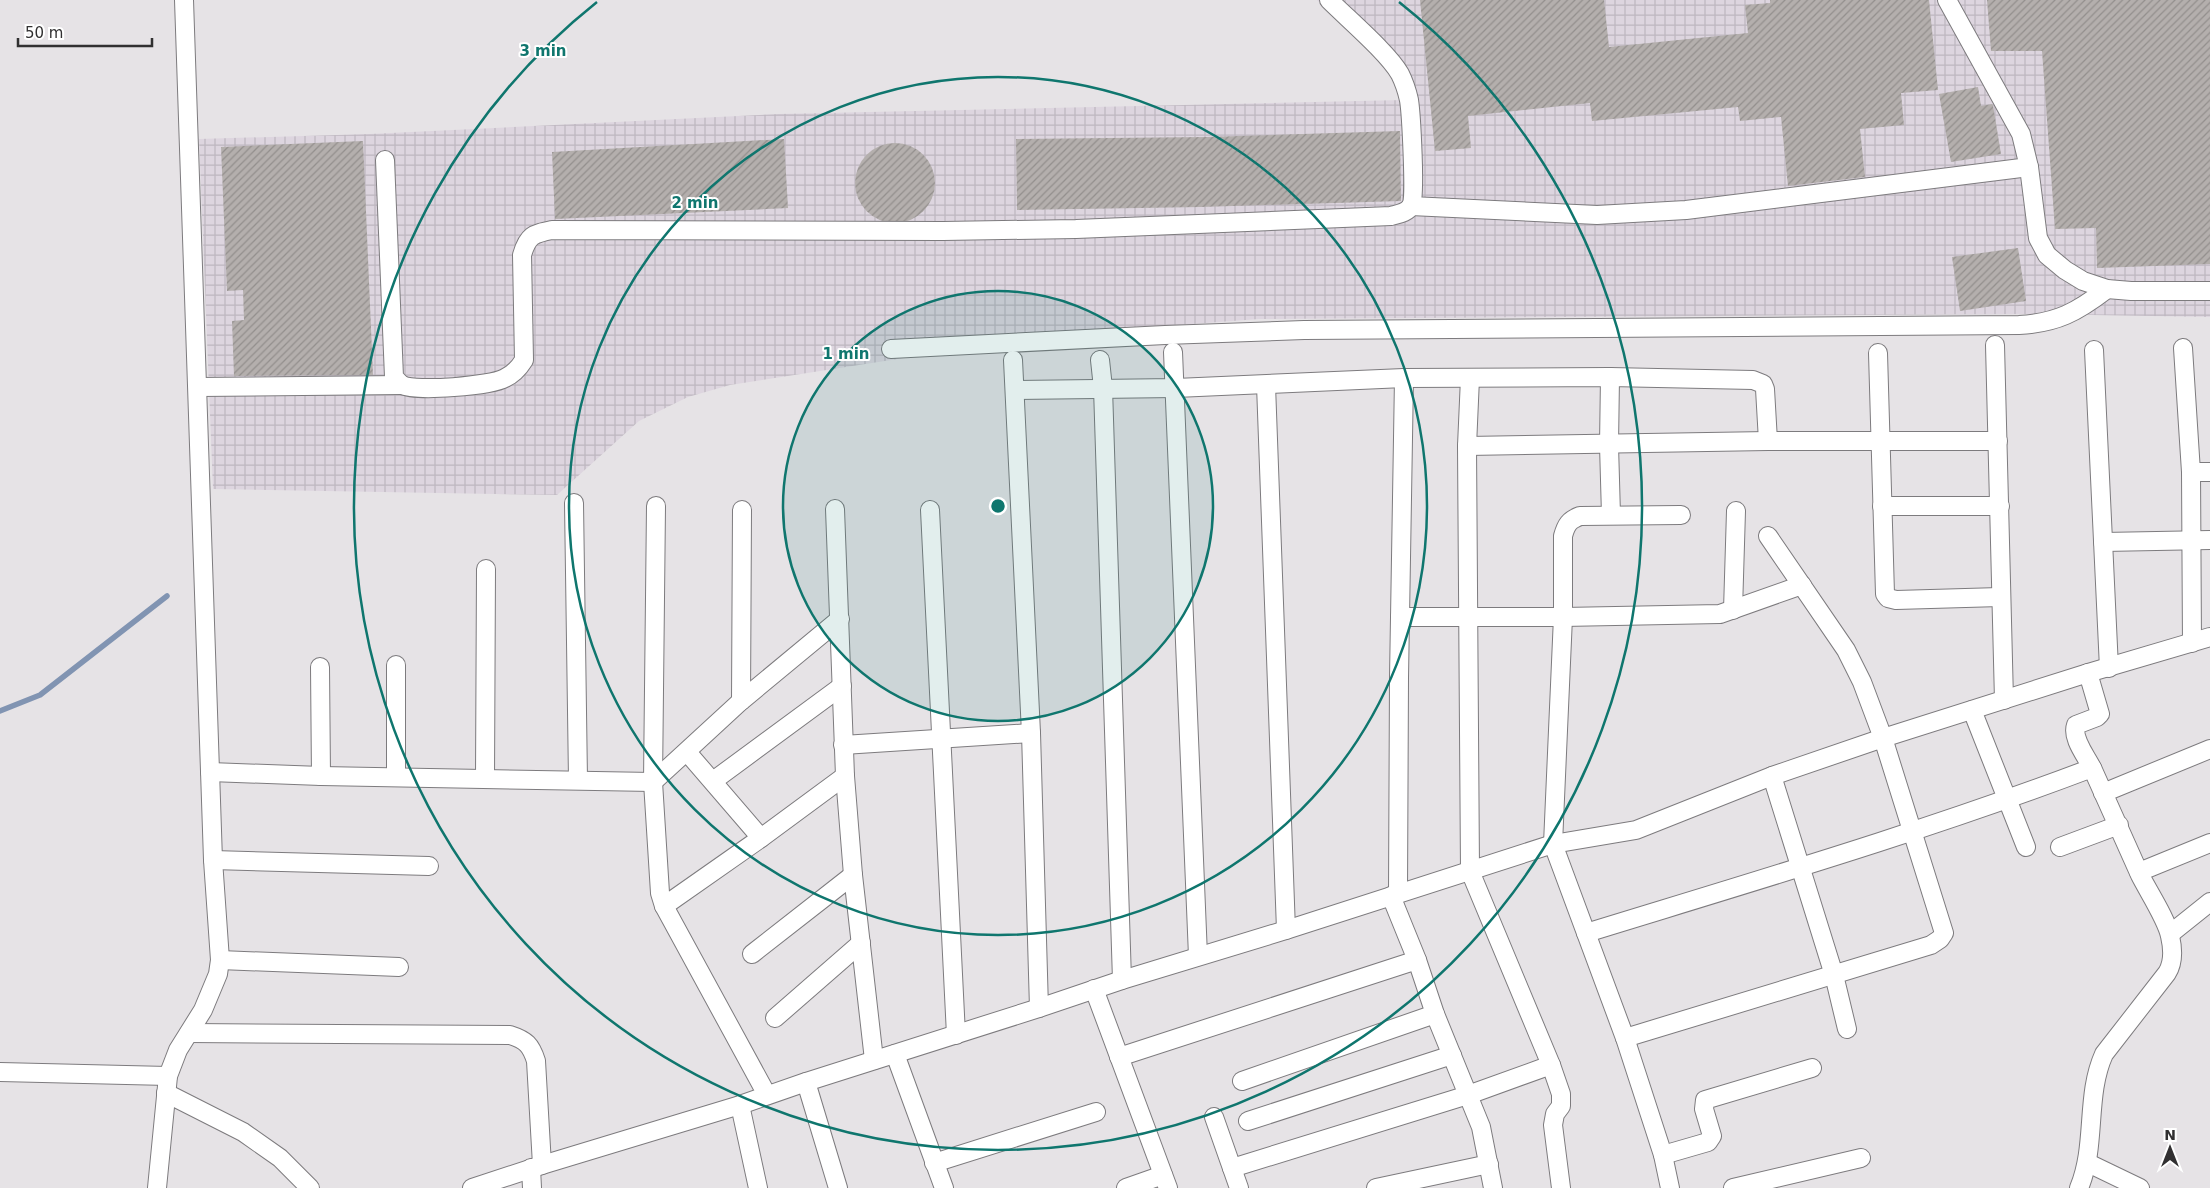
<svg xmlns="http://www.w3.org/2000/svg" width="2210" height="1188" viewBox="0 0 2210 1188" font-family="'DejaVu Sans',sans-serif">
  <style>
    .industrial { fill: url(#industrial-grid) }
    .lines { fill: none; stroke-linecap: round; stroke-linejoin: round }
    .stream { stroke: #8194b2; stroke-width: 5.5 }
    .building { fill: url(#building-hatch) }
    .minor-casing { stroke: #7d7b7e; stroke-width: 20 }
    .minor { stroke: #fff; stroke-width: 18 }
    .ring { fill: none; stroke: #0f766e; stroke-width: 2.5 }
    .centre { fill: #0f766e; stroke: #fff; stroke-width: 2.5 }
    .ring-label { font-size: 15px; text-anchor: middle; font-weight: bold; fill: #0f766e; stroke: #fff; stroke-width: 4; stroke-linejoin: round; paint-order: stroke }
  </style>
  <defs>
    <pattern id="industrial-grid" width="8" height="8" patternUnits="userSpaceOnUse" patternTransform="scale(1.25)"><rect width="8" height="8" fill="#ddd5df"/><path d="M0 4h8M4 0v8" fill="none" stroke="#beb7c0"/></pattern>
    <pattern id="building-hatch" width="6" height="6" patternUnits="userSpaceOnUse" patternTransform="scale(1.25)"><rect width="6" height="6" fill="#b4afad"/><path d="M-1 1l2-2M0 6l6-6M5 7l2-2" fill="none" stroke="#938f8d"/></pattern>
  </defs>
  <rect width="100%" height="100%" fill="#e6e3e6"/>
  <path class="industrial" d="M1317 0H2210V317L2026 314 1259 319 1006 338 930 354 730 385 688 397 639 421 557 495 213 489 199 139 370 134 779 114 1403 100 1390 72Z"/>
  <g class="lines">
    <path class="stream" d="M0 711 40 695 167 596"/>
  </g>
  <g class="building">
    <path d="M1420 0H1604L1609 47 1748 33 1745 5 1770 3V0H1929L1938 90 1901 93 1904 125 1860 129 1865 177 1788 186 1781 117 1740 121 1738 107 1592 121 1590 103 1468 116 1471 148 1435 151Z"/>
    <path d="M1987 0H2210V264L2097 268 2096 228 2055 229 2042 51H1991Z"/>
    <path d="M1978 87 1981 106 1992 104 1993 105 2001 154 1951 162 1939 94Z"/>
    <path d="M1400 131 1401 201 1201 207 1017 210 1016 139 1207 137Z"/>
    <path d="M784 139 788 208 555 219 552 152Z"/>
    <path d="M363 141 373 375 234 376 232 321 244 320 243 290 227 291 221 147Z"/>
    <circle cx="895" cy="183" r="40"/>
    <path d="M2018 248 2026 301 1960 311 1952 257Z"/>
  </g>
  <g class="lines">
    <g class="minor-casing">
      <g id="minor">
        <path d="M1947 0 2021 134 2029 167 2038 238 2047 255 2065 270 2083 281 2107 289 2131 291H2210"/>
        <path d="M385 160 394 377C396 379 399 383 402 385 416 392 491 386 505 378 514 374 519 368 524 360L522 255C528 235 533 234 552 230L943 231 1076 229 1391 216C1398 214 1407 213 1411 206 1416 197 1411 113 1409 100 1407 91 1404 82 1400 74 1388 53 1348 19 1329 0"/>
        <path d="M1411 206 1597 215 1686 210 2029 167"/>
        <path d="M1995 345 2004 700"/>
        <path d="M2183 348 2191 472 2192 643"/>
        <path d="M891 349 1165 335 1304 330 2019 325C2057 323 2077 312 2107 289"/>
        <path d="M2094 350 2109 668"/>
        <path d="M1173 352 1198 956"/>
        <path d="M1878 353 1885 594 1888 598 1896 600 2000 597"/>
        <path d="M1013 360 1031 733 1039 1008"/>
        <path d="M1100 360 1103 388 1122 980"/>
        <path d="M1610 377 1609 445 1611 515"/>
        <path d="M1470 378 1467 446 1470 871 1551 1065 1561 1094V1106L1555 1114 1553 1125 1561 1188"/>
        <path d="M1266 385 1286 930"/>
        <path d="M198 387 402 385"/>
        <path d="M1015 390 1176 388 1404 378 1610 377 1753 380 1763 384 1765 389 1768 441"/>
        <path d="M1467 446 1768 441H1998"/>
        <path d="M2191 472H2210"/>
        <path d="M574 503 578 780"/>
        <path d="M656 506 653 782 660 893 664 906 767 1095"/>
        <path d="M1882 506H2000"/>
        <path d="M835 509 845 776 853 875 874 1060"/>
        <path d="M930 510 956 1035"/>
        <path d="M2103 542 2210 540"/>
        <path d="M1733 610 1736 511"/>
        <path d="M1400 617H1563L1720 614 1802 585"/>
        <path d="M396 665V777"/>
        <path d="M320 667 321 776"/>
        <path d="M741 701 742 510"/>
        <path d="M1972 710 2026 847"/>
        <path d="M843 745 1031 733"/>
        <path d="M687 752 761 838"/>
        <path d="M210 772 321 776 653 782 741 701 840 619"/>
        <path d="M1772 776 1834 975 1847 1029"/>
        <path d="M485 778 486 569"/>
        <path d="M713 781 842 686"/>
        <path d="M2103 793 2210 749"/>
        <path d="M2060 847 2119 825"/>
        <path d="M213 860 429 866"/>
        <path d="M2139 872 2210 843"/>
        <path d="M1398 894 1399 678 1404 378"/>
        <path d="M1391 896 1417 960 1435 1014 1481 1127 1493 1188"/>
        <path d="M664 906 761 838 845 776"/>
        <path d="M1586 933C1755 881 1926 831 2092 768"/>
        <path d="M2170 934 2210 902"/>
        <path d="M752 954 853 875"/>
        <path d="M220 960 399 967"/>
        <path d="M1094 989 1168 1188"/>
        <path d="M775 1018 861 943"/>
        <path d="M189 1033 510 1035C526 1040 531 1045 536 1061L542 1165"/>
        <path d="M1625 1038 1931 945 1940 939 1944 933 1883 738 1862 682 1846 650 1768 536"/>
        <path d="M895 1054 944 1188"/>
        <path d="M1119 1057 1417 960"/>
        <path d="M0 1072 168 1076"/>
        <path d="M1242 1081 1435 1014"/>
        <path d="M806 1082 838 1188"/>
        <path d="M166 1093 243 1132 280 1158 310 1188"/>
        <path d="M740 1105 758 1188"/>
        <path d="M1214 1117 1239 1188"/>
        <path d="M1248 1121 1452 1055"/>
        <path d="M1663 1155 1708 1142 1712 1136 1704 1109 1705 1100 1812 1068"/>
        <path d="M934 1163 1096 1112"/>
        <path d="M2088 1163 2140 1188"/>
        <path d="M531 1168 532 1188"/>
        <path d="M1232 1168 1468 1095 1551 1065"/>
        <path d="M157 1188 168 1076 178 1050 203 1010 218 974 220 960 213 860 184 0"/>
        <path d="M472 1188 542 1165 740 1105 806 1082 1039 1008 1122 980 1286 930 1553 844 1636 830 1772 776 1883 738 2088 673 2210 637"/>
        <path d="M1126 1188 1163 1175"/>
        <path d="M1376 1188 1489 1164"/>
        <path d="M1670 1188 1663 1155 1625 1038 1553 844 1563 617V536C1566 525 1569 520 1580 516L1681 515"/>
        <path d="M1733 1188 1861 1158"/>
        <path d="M2079 1188C2097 1145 2085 1096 2104 1054L2167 973C2174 962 2173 949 2170 936 2167 920 2148 891 2140 875 2124 840 2109 805 2093 770 2088 758 2071 739 2076 725L2097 717 2100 714 2088 673"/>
      </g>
    </g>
    <use href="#minor" class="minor"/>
  </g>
  <circle cx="998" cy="506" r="215" fill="#0f766e" fill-opacity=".12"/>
  <g class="ring">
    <circle cx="998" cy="506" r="215"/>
    <circle cx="998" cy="506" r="429"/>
    <path d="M1399 2A644 644 0 1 1 597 2"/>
  </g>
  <circle cx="998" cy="506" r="8" class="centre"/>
  <g class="ring-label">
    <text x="543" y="56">3 min</text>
    <text x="695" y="208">2 min</text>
    <text x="846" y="359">1 min</text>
  </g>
  <g transform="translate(2170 1148)" stroke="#ffffff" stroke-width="4" paint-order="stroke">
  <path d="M0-4L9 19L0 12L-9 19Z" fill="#313031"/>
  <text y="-8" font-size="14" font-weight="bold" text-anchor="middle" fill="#313031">N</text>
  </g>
  <path d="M18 38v8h134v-8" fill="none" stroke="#313031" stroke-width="2.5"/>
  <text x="25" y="38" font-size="15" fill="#313031" stroke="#ffffff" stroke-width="4" paint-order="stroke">50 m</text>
</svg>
